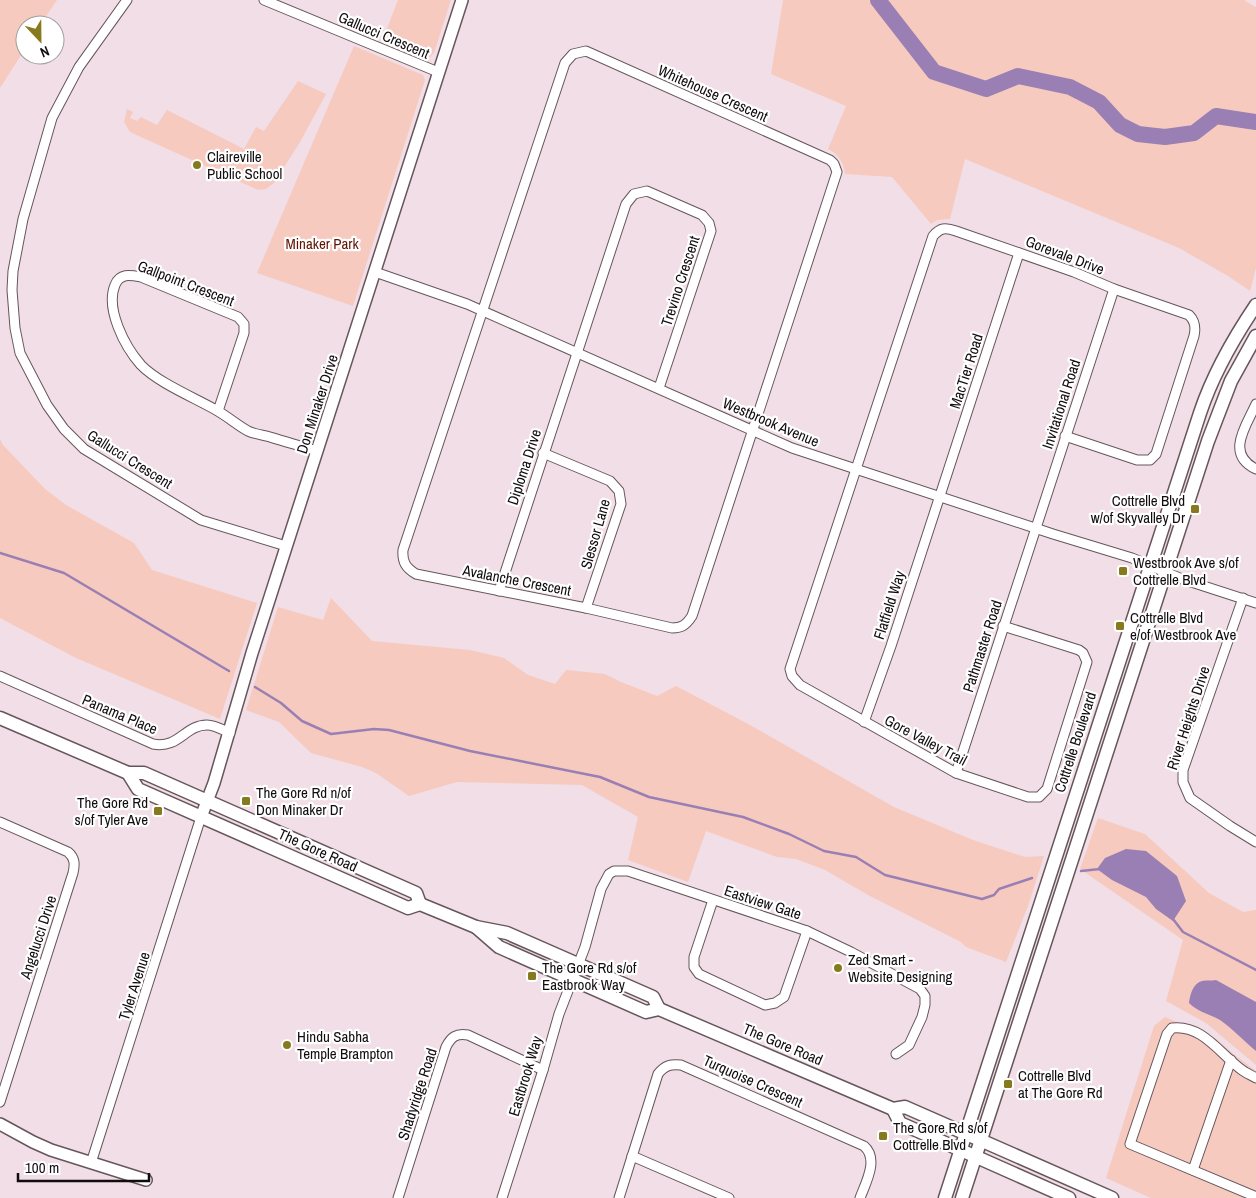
<svg xmlns="http://www.w3.org/2000/svg" width="1256" height="1198" viewBox="0 0 1256 1198" font-family="'Archivo Narrow',sans-serif">
  <style>
    .green { fill: #f7cabf }
    .water { fill: #997fb3 }
    .lines { fill: none; stroke-linecap: round; stroke-linejoin: round }
    .stream { stroke: #997fb3; stroke-width: 2.5 }
    .river { stroke: #997fb3; stroke-width: 16 }
    .minor-casing { stroke: #66565c; stroke-width: 11 }
    .tertiary-casing { stroke: #66565c; stroke-width: 14 }
    .secondary-casing { stroke: #66565c; stroke-width: 15 }
    .minor { stroke: #fff; stroke-width: 9 }
    .tertiary { stroke: #fff; stroke-width: 11 }
    .secondary { stroke: #fff; stroke-width: 12 }
    .poi-dot { fill: #86791e; stroke: #fff; stroke-width: 2 }
    .labels { text-anchor: middle; dominant-baseline: central; stroke-width: 4.5; stroke-linejoin: round; paint-order: stroke }
    .street-label { font-size: 15px; fill: #120c0e; stroke: #fff }
    .poi-label { font-size: 15px; fill: #120c0e; stroke: #fff; text-anchor: start }
    .park-label { font-size: 15px; fill: #5f1300; stroke: #fff }
  </style>
  <rect width="100%" height="100%" fill="#f1dee6"/>
  <g class="green">
    <path d="M0 0H57L40 25H25V49L0 88Z"/>
    <path d="M398 0H451L434 53 430 57H426L383 39Z"/>
    <path d="M783 0H1244L1256 7V268L1250 291 1228 276 1179 248 965 159 950 219 937 220 931 224 892 177 845 174C844 162 838 154 828 149L846 106 771 74Z"/>
    <path d="M354 46 423 75 425 80 353 306 257 273Z"/>
    <path d="M298 81 326 94 300 142 274 183 266 189 258 190 130 132 124 122 127 109 133 112 130 118 137 121 141 117 157 125 167 110 244 149 256 127 264 131Z"/>
    <path d="M0 439 3 445 45 489 66 505 134 543 152 570 257 603 220 719 76 658 0 618Z"/>
    <path d="M331 598 372 641 470 650 504 658 528 675 555 684 566 670 605 674 621 682 657 696 676 686 750 725 894 807 973 840 1025 857 1044 856 1028 906 1006 962 966 947 961 942 868 895 825 870 796 859 777 857 706 831 688 882 628 860 638 817 582 785 457 782 409 796 376 773 362 767 311 753 279 722 246 710 278 607 323 620Z"/>
    <path d="M1098 818 1145 834 1209 893 1243 912 1256 910V1065L1206 1023 1166 1001 1183 940 1080 869Z"/>
    <path d="M1165 1017 1215 1038 1236 1056 1256 1071V1198H1151L1106 1178 1154 1026Z"/>
  </g>
  <g class="water">
    <path d="M1126 849 1146 851 1177 876 1186 901 1173 921 1156 909 1146 897 1112 880 1097 869 1105 858Z"/>
    <path d="M1216 980 1256 1002V1051C1244 1041 1233 1029 1220 1020 1209 1014 1198 1012 1189 1003 1190 995 1193 983 1202 981 1207 980 1211 981 1216 980Z"/>
  </g>
  <g class="lines">
    <g class="stream">
      <path d="M0 553 64 573 229 671"/>
      <path d="M255 687 281 703 302 721 331 734 374 729 389 730 470 751 600 777 649 797 743 817 789 834 824 851 856 857 885 875 982 899 994 895 999 889 1032 878"/>
      <path d="M1081 871 1100 869"/>
      <path d="M1173 919 1183 932 1256 970"/>
    </g>
    <path class="river" d="M878 0 934 72 986 89 1018 76 1070 87 1099 102 1120 125 1138 134 1165 137 1194 133 1216 116 1256 122"/>
    <g class="minor-casing">
      <g id="minor">
        <path d="M127 0 79 67 52 118 23 219 13 271 12 290 15 328 20 353 47 405 64 429 84 449 201 520 286 546"/>
        <path d="M264 0 438 72"/>
        <path d="M586 51 830 160 834 164 837 172 692 616C686 625 682 628 672 628L586 608 416 574C406 568 402 562 403 550L565 63 573 54Z"/>
        <path d="M375 272 467 304 792 448 1053 534 1132 558 1182 579 1256 603"/>
        <path d="M1256 404C1246 426 1225 454 1256 469"/>
        <path d="M218 411 244 333V324L238 317 141 277C130 275 120 273 115 285 105 309 125 347 141 365 157 382 195 398 216 410 227 416 237 425 248 431 254 434 263 435 270 437 286 442 301 446 317 451"/>
        <path d="M543 453 610 481 619 491 621 504 586 608"/>
        <path d="M499 591 626 204 634 194 647 191 702 215 709 223 711 231 659 388"/>
        <path d="M1243 598 1183 770V782L1190 798 1230 826 1256 842"/>
        <path d="M1003 626 1079 650 1083 653 1087 662 1047 789 1039 797H1028L956 773 800 685 792 676 790 669 933 236C940 228 945 227 956 231L1074 272 1114 289 1189 315C1195 321 1196 327 1194 336L1156 454 1150 460H1137L1065 436"/>
        <path d="M0 676 153 744C179 749 185 725 207 725 215 725 223 730 230 733"/>
        <path d="M864 722 891 646 1019 253"/>
        <path d="M956 773 1114 289"/>
        <path d="M0 822 68 852C75 858 75 864 73 873L0 1102"/>
        <path d="M713 900 694 957V967L699 974 765 1005 775 1003 784 997 807 931"/>
        <path d="M632 1156 729 1198"/>
        <path d="M91 1163 201 817"/>
        <path d="M1193 1170 1231 1060"/>
        <path d="M1254 1196 1130 1144 1167 1034 1172 1028C1202 1024 1220 1054 1242 1070 1246 1073 1251 1075 1256 1078"/>
        <path d="M398 1198 446 1047C451 1037 456 1033 468 1035L543 1070"/>
        <path d="M502 1198 543 1070 559 1014 585 947 601 889 609 874 614 871H628L807 931 851 952 920 989 925 996V1005L922 1017 909 1045 896 1054"/>
        <path d="M619 1198 658 1074C665 1065 671 1064 681 1065L864 1146C879 1159 866 1182 860 1198"/>
      </g>
    </g>
    <g class="tertiary-casing">
      <g id="tertiary">
        <path d="M201 817 214 783 252 653 462 0"/>
        <path d="M0 1124 33 1142 51 1150 146 1180"/>
      </g>
    </g>
    <g class="secondary-casing">
      <g id="secondary">
        <path d="M0 718 128 773H144L416 893 420 904"/>
        <path d="M128 773 138 789 408 908 420 904 476 927 507 933 653 997 659 1009"/>
        <path d="M476 927 499 947 646 1012 659 1009 893 1109 905 1107 1112 1198"/>
        <path d="M893 1109 900 1123 1069 1198"/>
        <path d="M945 1198 1200 413C1213 374 1233 339 1256 305"/>
        <path d="M962 1198 1208 441 1231 381 1256 336"/>
      </g>
    </g>
    <use href="#minor" class="minor"/>
    <use href="#tertiary" class="tertiary"/>
    <use href="#secondary" class="secondary"/>
  </g>
  <g class="poi-dot">
    <circle cx="197" cy="165" r="5"/>
    <rect x="1190" y="504" width="10" height="10" rx="2.5"/>
    <rect x="1118" y="566" width="10" height="10" rx="2.5"/>
    <rect x="1115" y="621" width="10" height="10" rx="2.5"/>
    <rect x="241" y="796" width="10" height="10" rx="2.5"/>
    <rect x="153" y="806" width="10" height="10" rx="2.5"/>
    <circle cx="838" cy="968" r="5"/>
    <rect x="527" y="971" width="10" height="10" rx="2.5"/>
    <circle cx="287" cy="1045" r="5"/>
    <rect x="1003" y="1079" width="10" height="10" rx="2.5"/>
    <rect x="878" y="1131" width="10" height="10" rx="2.5"/>
  </g>
  <g class="labels">
    <g class="street-label">
      <text transform="translate(384 35) rotate(23)">Gallucci Crescent</text>
      <text transform="translate(713 93) rotate(24)">Whitehouse Crescent</text>
      <text transform="translate(1065 255) rotate(21)">Gorevale Drive</text>
      <text transform="translate(680 281) rotate(-72)">Trevino Crescent</text>
      <text transform="translate(186 283) rotate(21)">Gallpoint Crescent</text>
      <text transform="translate(966 371) rotate(-72)">MacTier Road</text>
      <text transform="translate(317 404) rotate(-72)">Don Minaker Drive</text>
      <text transform="translate(1061 404) rotate(-72)">Invitational Road</text>
      <text transform="translate(771 422) rotate(23)">Westbrook Avenue</text>
      <text transform="translate(130 459) rotate(32)">Gallucci Crescent</text>
      <text transform="translate(524 467) rotate(-72)">Diploma Drive</text>
      <text transform="translate(595 534) rotate(-74)">Slessor Lane</text>
      <text transform="translate(517 580) rotate(11)">Avalanche Crescent</text>
      <text transform="translate(889 605) rotate(-72)">Flatfield Way</text>
      <text transform="translate(982 646) rotate(-72)">Pathmaster Road</text>
      <text transform="translate(120 714) rotate(23)">Panama Place</text>
      <text transform="translate(1188 718) rotate(-72)">River Heights Drive</text>
      <text transform="translate(926 740) rotate(28)">Gore Valley Trail</text>
      <text transform="translate(1075 742) rotate(-72)">Cottrelle Boulevard</text>
      <text transform="translate(318 850) rotate(24)">The Gore Road</text>
      <text transform="translate(763 902) rotate(18)">Eastview Gate</text>
      <text transform="translate(38 937) rotate(-72)">Angelucci Drive</text>
      <text transform="translate(134 986) rotate(-72)">Tyler Avenue</text>
      <text transform="translate(783 1044) rotate(23)">The Gore Road</text>
      <text transform="translate(525 1076) rotate(-73)">Eastbrook Way</text>
      <text transform="translate(753 1081) rotate(24)">Turquoise Crescent</text>
      <text transform="translate(417 1094) rotate(-72)">Shadyridge Road</text>
    </g>
    <g class="poi-label">
      <text x="207" y="156">Claireville<tspan x="207" dy="17">Public School</tspan></text>
      <text x="1185" y="500" text-anchor="end">Cottrelle Blvd<tspan x="1185" dy="17">w/of Skyvalley Dr</tspan></text>
      <text x="1133" y="562">Westbrook Ave s/of<tspan x="1133" dy="17">Cottrelle Blvd</tspan></text>
      <text x="1130" y="617">Cottrelle Blvd<tspan x="1130" dy="17">e/of Westbrook Ave</tspan></text>
      <text x="256" y="792">The Gore Rd n/of<tspan x="256" dy="17">Don Minaker Dr</tspan></text>
      <text x="148" y="802" text-anchor="end">The Gore Rd<tspan x="148" dy="17">s/of Tyler Ave</tspan></text>
      <text x="848" y="959">Zed Smart -<tspan x="848" dy="17">Website Designing</tspan></text>
      <text x="542" y="967">The Gore Rd s/of<tspan x="542" dy="17">Eastbrook Way</tspan></text>
      <text x="297" y="1036">Hindu Sabha<tspan x="297" dy="17">Temple Brampton</tspan></text>
      <text x="1018" y="1075">Cottrelle Blvd<tspan x="1018" dy="17">at The Gore Rd</tspan></text>
      <text x="893" y="1127">The Gore Rd s/of<tspan x="893" dy="17">Cottrelle Blvd</tspan></text>
    </g>
    <g class="park-label">
      <text x="322" y="243">Minaker Park</text>
    </g>
  </g>
  <g transform="translate(40 40) rotate(158)"><circle r="24" fill="#ffffff" stroke="#a09e9f"/>
  <path d="M0-4L9 19L0 12L-9 19Z" fill="#86791e"/>
  <text y="-8" font-size="14" font-weight="bold" text-anchor="middle" fill="#120c0e">N</text>
  </g>
  <path d="M18 1173v8h131v-8" fill="none" stroke="#120c0e" stroke-width="2.5"/>
  <text x="25" y="1173" font-size="15" fill="#120c0e" stroke="#ffffff" stroke-width="4" paint-order="stroke">100 m</text>
</svg>
